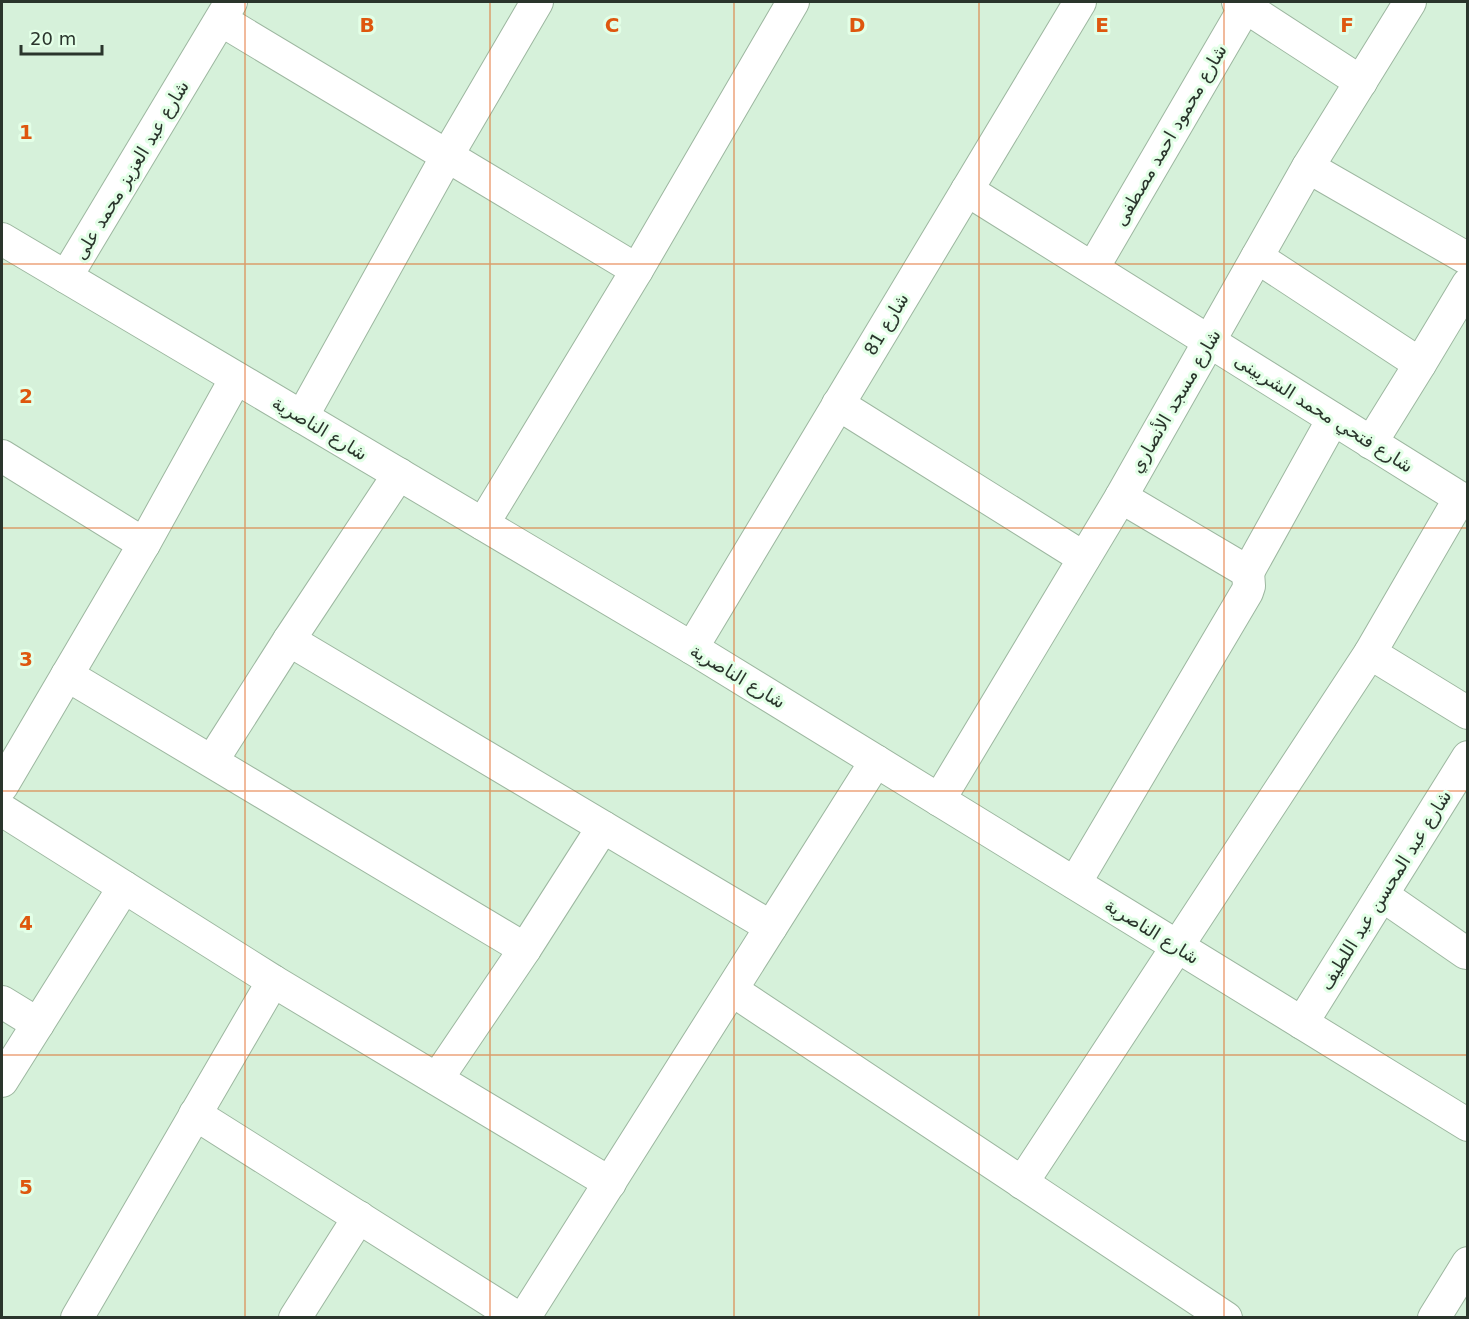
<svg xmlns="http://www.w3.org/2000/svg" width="1469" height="1319" viewBox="0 0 1469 1319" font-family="'DejaVu Sans',Vazirmatn,sans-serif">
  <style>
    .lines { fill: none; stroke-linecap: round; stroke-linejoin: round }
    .minor-casing { stroke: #9db7a0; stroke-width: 34 }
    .minor { stroke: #fff; stroke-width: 32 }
    .grid { fill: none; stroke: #de570e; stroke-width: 1.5; stroke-opacity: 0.55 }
    .labels { text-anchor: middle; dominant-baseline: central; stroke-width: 6; stroke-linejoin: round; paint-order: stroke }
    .street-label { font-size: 18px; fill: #2a352c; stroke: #e3ffe7 }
    .grid-label { font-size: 20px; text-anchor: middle; font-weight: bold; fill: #de570e; stroke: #e3ffe7; stroke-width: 6; stroke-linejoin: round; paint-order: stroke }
  </style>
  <rect width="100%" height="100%" fill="#d6f1da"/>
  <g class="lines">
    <g class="minor-casing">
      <g id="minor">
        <path d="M1238 2 1361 82"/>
        <path d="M221 20 637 270"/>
        <path d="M1308 167 1468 259"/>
        <path d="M967 190 1468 503"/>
        <path d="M2 239 692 648 1468 1125"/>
        <path d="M1257 257 1420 364"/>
        <path d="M1093 268 1248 2"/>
        <path d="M66 277 231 2"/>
        <path d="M838 404 1084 558"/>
        <path d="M302 417 447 156 537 2"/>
        <path d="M1371 443 1420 364 1468 284"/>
        <path d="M2 456 144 544"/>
        <path d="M1121 497 1248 572 1333 419"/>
        <path d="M483 524 637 270 793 2"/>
        <path d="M289 640 771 927"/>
        <path d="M692 648 1080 2"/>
        <path d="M1370 653 1468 713"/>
        <path d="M67 675 525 949"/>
        <path d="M212 761 289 640 399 474"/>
        <path d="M2 786 144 544 236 378"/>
        <path d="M939 800 1121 497 1308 167 1410 2"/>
        <path d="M2 810 273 981 610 1183"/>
        <path d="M1075 883 1247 592 1249 586 1248 572"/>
        <path d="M1382 895 1466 953"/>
        <path d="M732 990 1226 1318"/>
        <path d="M2 1002 38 1024"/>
        <path d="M1302 1023 1468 757"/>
        <path d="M437 1079 525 949 603 827"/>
        <path d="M2 1081 124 887"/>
        <path d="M195 1114 518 1318"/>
        <path d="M1022 1183 1370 653 1460 498"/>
        <path d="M77 1318 273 981"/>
        <path d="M295 1318 359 1217"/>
        <path d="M524 1318 876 761"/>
        <path d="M1434 1318 1468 1263"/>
      </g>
    </g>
    <use href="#minor" class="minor"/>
  </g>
  <path class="grid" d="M245 2V1318M490 2V1318M734 2V1318M979 2V1318M1224 2V1318M2 264H1468M2 528H1468M2 791H1468M2 1055H1468"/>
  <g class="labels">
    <g class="street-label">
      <text transform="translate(1170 135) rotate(-60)">شارع محمود احمد مصطفى</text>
      <text transform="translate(131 170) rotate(-59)">شارع عبد العزيز محمد على</text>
      <text transform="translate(886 324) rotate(-59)">شارع 81</text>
      <text transform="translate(1175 401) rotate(-60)">شارع مسجد الأنصاري</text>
      <text transform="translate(1324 413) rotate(32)">شارع فتحي محمد الشربينى</text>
      <text transform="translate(320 428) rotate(31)">شارع الناصرية</text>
      <text transform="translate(738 676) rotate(31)">شارع الناصرية</text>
      <text transform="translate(1385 890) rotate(-58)">شارع عبد المحسن عبد اللطيف</text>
      <text transform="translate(1152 931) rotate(32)">شارع الناصرية</text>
    </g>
  </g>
  <g class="grid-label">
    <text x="367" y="32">B</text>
    <text x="612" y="32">C</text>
    <text x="857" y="32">D</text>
    <text x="1102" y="32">E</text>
    <text x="1347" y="32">F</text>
    <text x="26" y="139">1</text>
    <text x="26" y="403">2</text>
    <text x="26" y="666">3</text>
    <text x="26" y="930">4</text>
    <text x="26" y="1194">5</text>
  </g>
  <rect width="1469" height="1319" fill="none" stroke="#2a352c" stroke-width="6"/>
  <path d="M21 45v9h81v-9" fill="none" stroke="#2a352c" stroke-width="3"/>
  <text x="30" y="45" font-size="18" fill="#2a352c" stroke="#e3ffe7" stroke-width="4.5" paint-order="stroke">20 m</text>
</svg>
